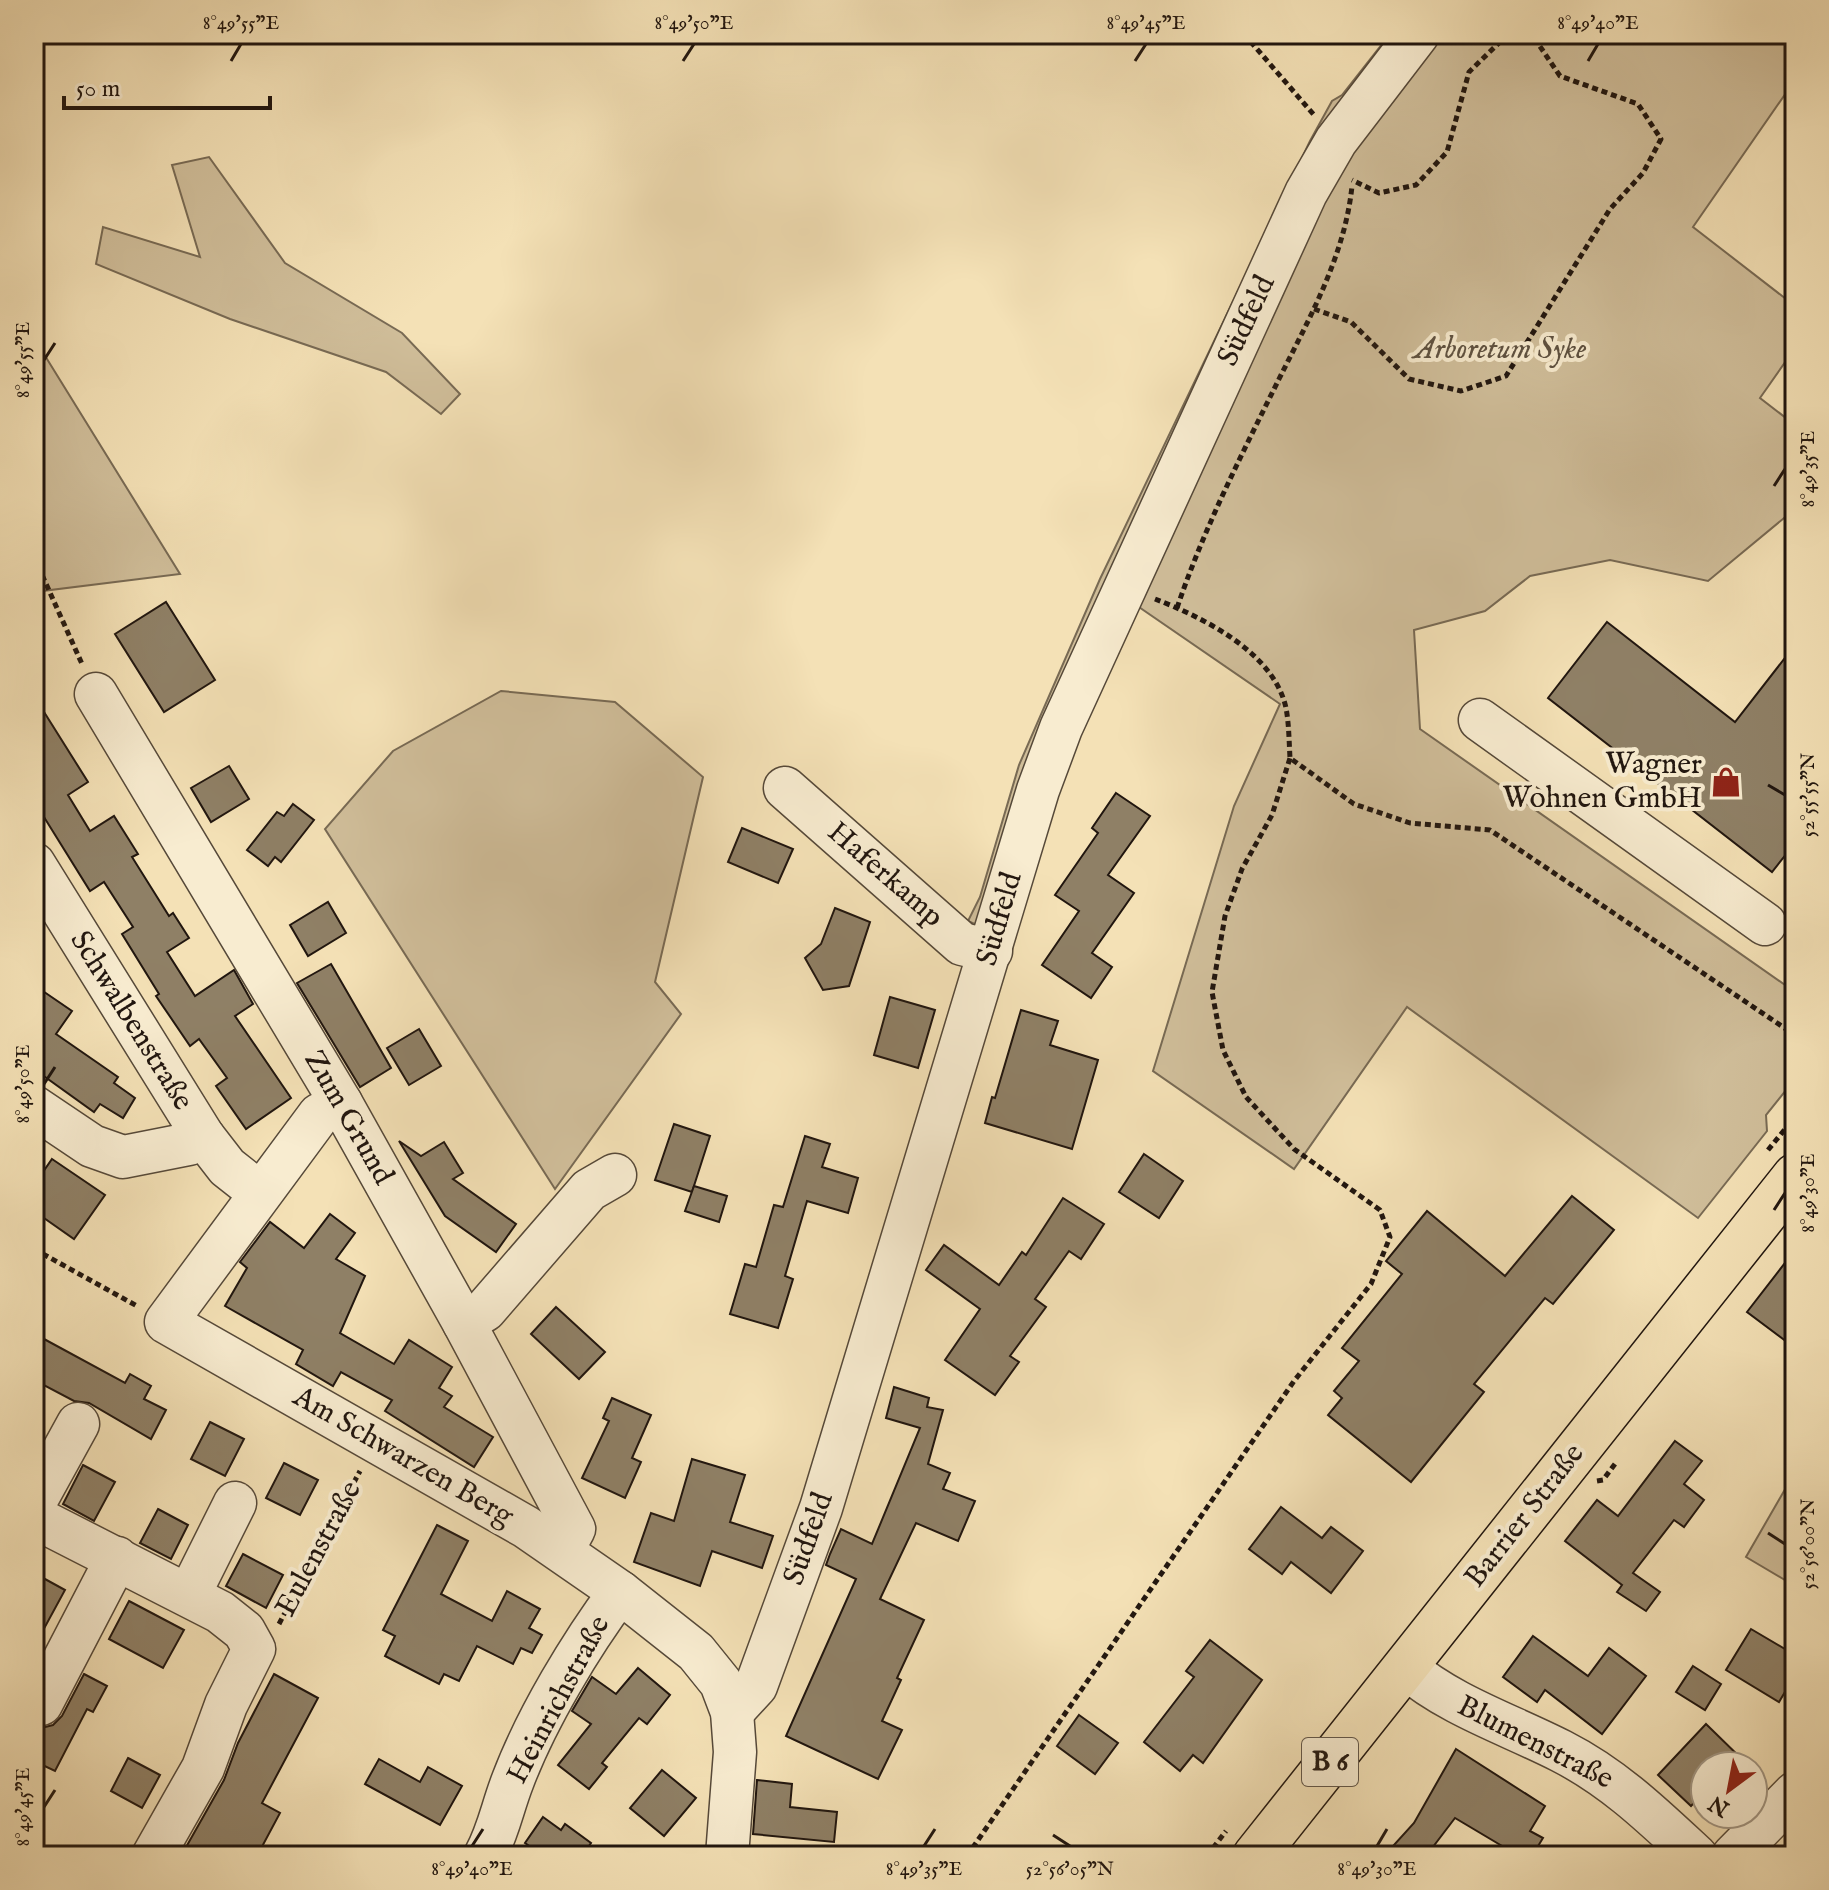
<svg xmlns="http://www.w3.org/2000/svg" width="1829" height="1890" viewBox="0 0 1829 1890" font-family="'IM FELL English',serif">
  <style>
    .green { fill: #d0be9a; stroke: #786a54; stroke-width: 2 }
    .building { fill: #8f8066; stroke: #21160f; stroke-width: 2 }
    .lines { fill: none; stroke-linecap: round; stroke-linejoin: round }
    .minor-casing { stroke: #564939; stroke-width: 45 }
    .major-casing { stroke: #21160f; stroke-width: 47 }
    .path { stroke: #21160f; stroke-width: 5; stroke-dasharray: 6 4; stroke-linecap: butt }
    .minor { stroke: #f8ecd0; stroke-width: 42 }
    .major { stroke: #f4e1b6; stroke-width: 44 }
    .ticks { fill: none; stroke: #21160f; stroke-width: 3 }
    .labels { text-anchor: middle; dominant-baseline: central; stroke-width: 8; stroke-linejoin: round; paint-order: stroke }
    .shield { fill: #f8ecd0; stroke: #625649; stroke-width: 2 }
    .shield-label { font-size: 28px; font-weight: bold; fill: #21160f }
    .street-label { font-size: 30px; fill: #21160f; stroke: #f8ecd0 }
    .park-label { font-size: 30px; font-style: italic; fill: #5e5140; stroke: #f8ecd0 }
    .poi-label { font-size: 30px; fill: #21160f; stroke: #f8ecd0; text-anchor: end }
    .neatline { fill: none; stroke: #21160f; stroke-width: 3 }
    .ticks-label { font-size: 20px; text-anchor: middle; fill: #21160f }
  </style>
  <rect width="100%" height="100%" fill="#f4e1b6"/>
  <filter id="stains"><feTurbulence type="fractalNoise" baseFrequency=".0025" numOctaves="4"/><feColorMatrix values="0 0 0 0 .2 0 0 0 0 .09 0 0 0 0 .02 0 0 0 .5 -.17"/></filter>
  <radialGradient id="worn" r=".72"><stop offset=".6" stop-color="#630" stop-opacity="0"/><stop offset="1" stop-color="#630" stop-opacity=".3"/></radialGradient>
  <g class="green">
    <path d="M1390 34H1795V80L1693 227 1795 306V348L1760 398 1795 425V509L1708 581 1610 560 1530 576 1485 611 1414 630 1420 729 1795 992V1079L1766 1115 1767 1131 1698 1218 1407 1007 1294 1169 1153 1071 1234 806 1280 704 1133 603 1069 745 1010 940 968 921 980 897 1019 765 1100 579 1310 141 1332 101 1342 95Z"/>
    <path d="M209 157 285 263 402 333 460 394 441 414 386 372 230 319 96 264 103 227 200 257 172 165Z"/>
    <path d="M34 338 180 574 34 592Z"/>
    <path d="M501 691 615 702 703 777 655 982 681 1014 555 1189 325 829 393 751Z"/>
    <path d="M1795 1472V1586L1746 1557Z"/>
  </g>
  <g class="building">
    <path d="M166 602 215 680 164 712 115 634Z"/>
    <path d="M1607 622 1735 722 1795 645V843L1772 872 1548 698Z"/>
    <path d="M34 696 88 782 68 795 90 831 114 816 138 854 132 857 169 916 173 913 189 938 167 952 195 996 234 970 253 1004 235 1016 291 1098 246 1129 216 1086 227 1078 199 1039 190 1046 156 996 159 994 122 934 133 927 104 882 90 891 34 801Z"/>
    <path d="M229 766 249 799 211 822 191 788Z"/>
    <path d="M1116 793 1150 816 1108 875 1134 893 1092 953 1112 967 1091 998 1042 965 1079 911 1055 895 1098 833 1092 828Z"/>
    <path d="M293 804 314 820 281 862 275 857 268 866 247 850 277 812 284 816Z"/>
    <path d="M742 828 793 849 778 883 728 862Z"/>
    <path d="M328 902 346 933 308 956 290 925Z"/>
    <path d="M835 908 870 922 849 986 823 990 805 958 821 944Z"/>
    <path d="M331 964 391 1068 360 1087 297 983Z"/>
    <path d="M34 985 72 1011 56 1034 118 1077 114 1083 135 1098 123 1118 100 1104 94 1112 34 1069Z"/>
    <path d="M890 997 935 1010 918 1068 874 1055Z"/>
    <path d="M1021 1010 1058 1021 1050 1045 1098 1060 1072 1149 985 1123 992 1097 995 1098Z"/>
    <path d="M419 1029 441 1066 409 1085 387 1048Z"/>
    <path d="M674 1124 710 1136 692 1192 655 1180Z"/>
    <path d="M805 1136 830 1144 822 1167 858 1178 848 1213 807 1201 785 1276 793 1279 778 1328 730 1314 745 1264 756 1267 774 1205 783 1207Z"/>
    <path d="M399 1141 421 1156 444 1142 463 1173 453 1179 516 1224 496 1252 445 1216Z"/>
    <path d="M1144 1154 1183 1181 1159 1218 1119 1192Z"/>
    <path d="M52 1159 105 1195 74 1239 34 1211V1185Z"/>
    <path d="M694 1186 727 1196 719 1222 685 1211Z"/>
    <path d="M1572 1196 1614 1230 1553 1304 1545 1298 1474 1384 1484 1392 1411 1482 1328 1415 1342 1398 1334 1391 1359 1361 1342 1348 1402 1274 1386 1261 1427 1211 1505 1276Z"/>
    <path d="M1063 1198 1104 1224 1081 1259 1069 1251 1035 1299 1046 1307 1010 1356 1019 1362 995 1395 945 1360 980 1309 926 1270 944 1245 999 1285 1022 1252 1026 1255Z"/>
    <path d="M330 1214 355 1233 336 1259 365 1276 340 1333 394 1364 409 1340 452 1367 439 1388 452 1396 444 1407 493 1437 474 1467 385 1411 392 1400 341 1372 333 1386 296 1364 303 1350 225 1306 247 1268 240 1262 270 1222 304 1248Z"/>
    <path d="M1795 1250V1348L1747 1312Z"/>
    <path d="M556 1307 605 1352 579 1379 531 1334Z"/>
    <path d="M44 1339 125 1383 130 1374 151 1386 144 1399 166 1410 151 1439 89 1403 74 1401 34 1380V1357Z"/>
    <path d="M894 1387 929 1398 927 1407 943 1410 928 1464 950 1473 943 1489 975 1501 958 1541 916 1523 880 1599 924 1620 897 1678 901 1680 882 1721 902 1730 878 1779 786 1736 856 1579 826 1565 830 1554 841 1529 872 1544 920 1428 886 1418Z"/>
    <path d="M612 1398 651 1415 632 1458 641 1462 625 1498 582 1478 609 1421 603 1418Z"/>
    <path d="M210 1422 244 1439 225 1476 191 1459Z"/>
    <path d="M1675 1441 1702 1461 1684 1484 1704 1500 1684 1527 1674 1520 1633 1573 1660 1592 1646 1611 1617 1592 1622 1585 1565 1541 1597 1500 1618 1516Z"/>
    <path d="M692 1459 745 1475 730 1522 773 1536 762 1568 712 1551 700 1586 634 1562 651 1513 674 1521Z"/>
    <path d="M284 1463 318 1480 300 1515 266 1498Z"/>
    <path d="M83 1465 115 1482 94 1521 63 1504Z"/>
    <path d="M1281 1507 1322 1538 1331 1527 1363 1551 1331 1593 1291 1562 1282 1574 1249 1549Z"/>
    <path d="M158 1509 188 1525 171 1559 140 1543Z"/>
    <path d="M437 1525 468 1541 441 1594 492 1621 507 1591 540 1609 529 1628 542 1635 532 1653 521 1648 513 1664 477 1646 459 1681 444 1674 439 1684 385 1656 395 1636 383 1630Z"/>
    <path d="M243 1554 283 1575 266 1608 226 1586Z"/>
    <path d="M34 1573 65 1590 34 1647Z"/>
    <path d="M129 1601 184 1630 163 1668 109 1639Z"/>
    <path d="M1751 1629 1795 1655V1675L1779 1702 1726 1670Z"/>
    <path d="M1533 1636 1588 1676 1609 1648 1646 1676 1602 1734 1545 1690 1537 1702 1503 1677Z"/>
    <path d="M1210 1640 1262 1680 1203 1763 1193 1755 1180 1771 1144 1742 1194 1677 1186 1671Z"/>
    <path d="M1693 1666 1721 1684 1705 1710 1676 1692Z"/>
    <path d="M638 1668 670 1695 647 1724 639 1718 602 1763 607 1767 589 1789 558 1765 591 1724 572 1711 592 1677 616 1694Z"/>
    <path d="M84 1674 107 1686 93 1712 87 1709 55 1771 34 1761V1741L41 1728 53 1725 62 1716Z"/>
    <path d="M274 1674 318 1698 262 1803 280 1813 257 1856H181L224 1780 238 1743Z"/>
    <path d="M1079 1715 1118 1743 1095 1774 1057 1746Z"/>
    <path d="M1706 1724 1749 1766H1705V1791L1691 1806 1658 1775Z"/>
    <path d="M1456 1749 1545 1806 1530 1831 1543 1838 1532 1856H1519L1455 1818 1426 1856H1384L1414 1823Z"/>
    <path d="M128 1758 160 1775 142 1808 111 1791Z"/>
    <path d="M379 1759 420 1782 428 1767 462 1786 440 1825 365 1784Z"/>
    <path d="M662 1770 696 1798 664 1836 630 1808Z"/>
    <path d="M757 1780 792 1784 790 1807 837 1812 834 1842 753 1834Z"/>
    <path d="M543 1817 561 1830 565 1824 591 1843 582 1856H544L525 1843Z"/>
  </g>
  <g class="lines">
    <g class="minor-casing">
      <g id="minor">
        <path d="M96 694 341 1103 464 1323 574 1529 562 1551"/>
        <path d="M1480 720 1765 924"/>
        <path d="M785 788 962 944 991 951"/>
        <path d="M34 864 203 1136 227 1167 260 1193"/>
        <path d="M341 1103 319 1115 166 1322 526 1527 620 1592 696 1652 721 1683 732 1712 735 1752 727 1856"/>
        <path d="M34 1107 92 1146 123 1157 189 1144 203 1136"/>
        <path d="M464 1323 485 1310 589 1190 615 1175"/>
        <path d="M34 1504 78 1424"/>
        <path d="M34 1517 220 1612 244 1631 254 1649 226 1705 203 1768 153 1856"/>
        <path d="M189 1595 235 1503"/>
        <path d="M1405 1667C1451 1706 1508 1724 1561 1751 1614 1778 1653 1816 1696 1856"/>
        <path d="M41 1704 117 1558"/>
        <path d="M732 1712 756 1686 821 1508 1038 790 1061 728 1306 193 1336 141 1418 34"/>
        <path d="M485 1856C499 1830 502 1808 513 1780 536 1719 581 1644 620 1592"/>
        <path d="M1733 1856 1795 1793"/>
      </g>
    </g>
    <g class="major-casing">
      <path id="major" d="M1255 1856 1795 1176"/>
    </g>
    <g class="path">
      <path d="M1244 34 1314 115"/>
      <path d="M1314 309 1351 322 1409 379 1461 391 1506 376 1610 209 1643 173 1661 139 1638 104 1560 76 1535 39 1504 38 1469 72 1447 152 1416 185 1379 193 1352 180"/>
      <path d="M34 557 82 664"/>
      <path d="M1155 599C1202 617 1274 652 1286 708 1289 724 1289 741 1290 758L1354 804 1410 823 1490 830 1795 1035"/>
      <path d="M1177 608C1204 528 1242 454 1279 379 1310 317 1345 255 1352 186"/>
      <path d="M1768 1150 1795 1117"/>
      <path d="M34 1249 137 1306"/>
      <path d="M1597 1481 1603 1480 1615 1464"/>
      <path d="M279 1624 360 1471"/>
      <path d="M967 1856 1294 1381 1371 1284 1390 1237 1380 1210 1294 1149 1246 1097 1223 1050 1212 992 1225 916 1242 869 1272 815 1290 758"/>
      <path d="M1207 1856 1226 1831"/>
    </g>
    <use href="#minor" class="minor"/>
    <use href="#major" class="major"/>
  </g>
  <path class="ticks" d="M231 61 241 44M683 61 694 44M1135 61 1146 44M1588 61 1598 44M44 360 55 343M1774 486 1785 469M1768 785 1785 795M44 1084 55 1067M1774 1210 1785 1193M1768 1533 1785 1544M44 1807 55 1790M1053 1835 1070 1846M472 1846 483 1829M924 1846 935 1829M1377 1846 1387 1829"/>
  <defs>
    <g id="shop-bare" transform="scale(2.4)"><path d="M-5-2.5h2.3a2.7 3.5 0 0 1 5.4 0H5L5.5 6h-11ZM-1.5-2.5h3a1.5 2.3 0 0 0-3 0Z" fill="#8f2418" stroke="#f8ecd0" stroke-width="2.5" paint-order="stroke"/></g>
  </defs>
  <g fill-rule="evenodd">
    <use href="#shop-bare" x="1726" y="782"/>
  </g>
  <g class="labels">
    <rect class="shield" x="1302" y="1738" width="56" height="48" rx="6"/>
    <g class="shield-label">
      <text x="1330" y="1762">B 6</text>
    </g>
    <g class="street-label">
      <text transform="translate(1247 321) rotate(-65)">Südfeld</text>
      <text transform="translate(885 875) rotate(41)">Haferkamp</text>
      <text transform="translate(1000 919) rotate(-74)">Südfeld</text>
      <text transform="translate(131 1021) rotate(58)">Schwalbenstraße</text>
      <text transform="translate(348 1118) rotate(60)">Zum Grund</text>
      <text transform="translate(403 1457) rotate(30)">Am Schwarzen Berg</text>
      <text transform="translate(1525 1516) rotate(-52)">Barrier Straße</text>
      <text transform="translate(809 1539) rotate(-71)">Südfeld</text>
      <text transform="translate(319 1549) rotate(-62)">Eulenstraße</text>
      <text transform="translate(559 1700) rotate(-62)">Heinrichstraße</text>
      <text transform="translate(1535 1743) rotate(27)">Blumenstraße</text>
    </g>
    <g class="park-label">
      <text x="1500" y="350">Arboretum Syke</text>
    </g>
    <g class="poi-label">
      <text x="1702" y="765">Wagner<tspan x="1702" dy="34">Wohnen GmbH</tspan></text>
    </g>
  </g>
  <rect width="1829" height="1890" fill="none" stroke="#f4e1b6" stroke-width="88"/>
  <g transform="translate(1729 1790) rotate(212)"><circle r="38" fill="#f8ecd0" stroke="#a29683" stroke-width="2"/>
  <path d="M0-6L14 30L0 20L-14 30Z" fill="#8f2418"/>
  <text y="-12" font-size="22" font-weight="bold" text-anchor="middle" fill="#21160f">N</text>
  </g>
  <path d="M64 96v12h206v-12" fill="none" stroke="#21160f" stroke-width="4"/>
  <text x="76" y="96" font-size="24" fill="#21160f" stroke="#f8ecd0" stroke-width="6" paint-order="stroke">50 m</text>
  <rect x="44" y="44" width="1741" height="1802" class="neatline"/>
  <g class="ticks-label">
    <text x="241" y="29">8°49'55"E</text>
    <text x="694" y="29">8°49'50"E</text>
    <text x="1146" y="29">8°49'45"E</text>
    <text x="1598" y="29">8°49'40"E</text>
    <text transform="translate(22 360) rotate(-90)" y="7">8°49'55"E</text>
    <text transform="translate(1807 469) rotate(-90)" y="7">8°49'35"E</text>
    <text transform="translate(1807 795) rotate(-90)" y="7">52°55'55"N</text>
    <text transform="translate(22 1084) rotate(-90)" y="7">8°49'50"E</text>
    <text transform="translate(1807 1193) rotate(-90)" y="7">8°49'30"E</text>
    <text transform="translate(1807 1544) rotate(-90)" y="7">52°56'00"N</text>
    <text transform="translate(22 1807) rotate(-90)" y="7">8°49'45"E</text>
    <text x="472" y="1875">8°49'40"E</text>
    <text x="924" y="1875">8°49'35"E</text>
    <text x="1070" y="1875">52°56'05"N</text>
    <text x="1377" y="1875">8°49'30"E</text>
  </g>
  <rect width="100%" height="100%" filter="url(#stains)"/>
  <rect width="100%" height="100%" fill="url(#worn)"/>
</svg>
